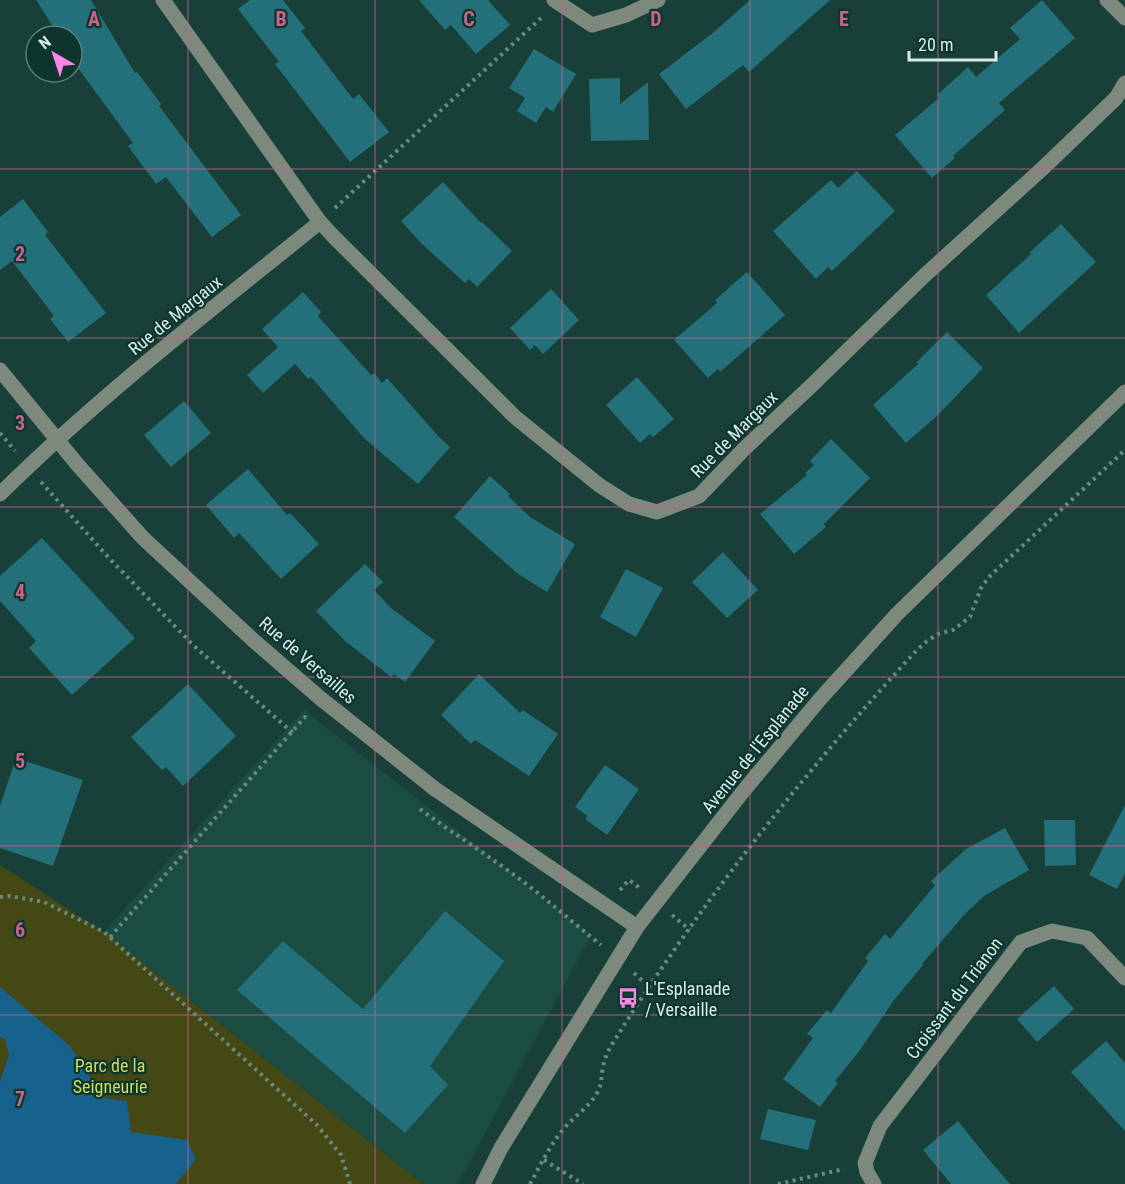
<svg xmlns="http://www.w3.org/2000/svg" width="1125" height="1184" viewBox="0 0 1125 1184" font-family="'Roboto Condensed',sans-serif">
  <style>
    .built { fill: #1a4c42 }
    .green { fill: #434815 }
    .water { fill: #17618d }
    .building { fill: #236f7a }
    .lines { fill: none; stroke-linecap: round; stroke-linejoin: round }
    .path { stroke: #698981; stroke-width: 4; stroke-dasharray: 3 4.5; stroke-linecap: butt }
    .minor { stroke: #7e897e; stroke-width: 15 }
    .grid { fill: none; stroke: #ca638c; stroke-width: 1.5; stroke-opacity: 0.55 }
    .labels { text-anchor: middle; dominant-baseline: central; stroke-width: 4.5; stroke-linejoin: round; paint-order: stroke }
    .street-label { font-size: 18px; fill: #d8ede7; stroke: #0d352d }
    .poi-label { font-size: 18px; fill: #d8ede7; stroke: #0d352d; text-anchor: start }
    .park-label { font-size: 18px; fill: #cfdd5b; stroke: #0d352d }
    .grid-label { font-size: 20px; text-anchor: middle; font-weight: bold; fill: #ca638c; stroke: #0d352d; stroke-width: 4.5; stroke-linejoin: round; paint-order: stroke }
  </style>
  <rect width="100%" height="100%" fill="#194038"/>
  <path class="built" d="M304 710 591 935 458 1184H423L104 932Z"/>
  <path class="green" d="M0 865 104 932 423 1184H0Z"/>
  <path class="water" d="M0 987 70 1046 103 1098 127 1101 131 1132 187 1140 196 1159 176 1184H0V1082L9 1055 5 1039 0 1037Z"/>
  <g class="building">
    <path d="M36 0H91L135 73 137 72 161 104 159 106 241 215 212 237 166 177 156 184 128 146 133 143 72 60V36H59Z"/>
    <path d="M250 0H283L305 28 301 31 353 99 359 94 389 132 350 162 275 64 279 62 238 9Z"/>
    <path d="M419 0H488L510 25 476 54 451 25 445 30Z"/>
    <path d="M750 0H830L749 72 743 65 686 109 659 74 714 32Z"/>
    <path d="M1042 0 1075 38 999 103 1005 110 953 156 955 158 932 178 895 135 939 98 937 95 968 67 976 77 1020 39 1010 28Z"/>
    <path d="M534 49 576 74 553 112 546 107 536 123 517 111 525 98 509 88Z"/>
    <path d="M620 78V104L648 82 649 140 591 141 589 79Z"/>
    <path d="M857 171 895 211 832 271 828 267 816 279 773 231 831 180 838 188Z"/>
    <path d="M443 182 481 223 482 222 512 251 477 287 469 279 465 283 421 243 401 221Z"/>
    <path d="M23 199 48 232 45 235 106 313 68 342 50 319 54 316 12 261 0 270V217Z"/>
    <path d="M1061 224 1096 262 1019 333 986 295 1031 254 1030 252Z"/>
    <path d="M747 272 785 315 720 372 718 369 708 378 674 340 717 303 715 300Z"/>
    <path d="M551 289 579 320 543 354 535 345 530 350 510 328Z"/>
    <path d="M303 292 321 312 318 316 371 375 374 373 382 383 387 378 439 437 450 447 418 484 365 439 311 377 308 379 295 364 263 393 247 375 278 347 262 329Z"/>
    <path d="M947 332 983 368 938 415 906 443 873 405 918 364 917 362Z"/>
    <path d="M637 377 674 419 653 437 650 434 640 443 606 405Z"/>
    <path d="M184 401 211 433 171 467 144 435Z"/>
    <path d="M831 439 870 478 824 524 826 527 794 554 760 514 807 475 805 473 814 465 810 461Z"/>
    <path d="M248 469 287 515 290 513 319 544 281 579 239 533 234 538 206 505Z"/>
    <path d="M490 476 510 494 508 496 530 517 575 544 547 592 518 574 454 517Z"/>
    <path d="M42 538 135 638 72 695 29 648 36 641 0 601V576Z"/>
    <path d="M723 552 758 590 727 618 692 582Z"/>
    <path d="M365 564 383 582 374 590 391 608 435 641 405 682 394 674 391 677 345 641 316 611Z"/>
    <path d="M626 569 663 588 636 637 600 617Z"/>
    <path d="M479 674 520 713 523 710 558 734 529 776 475 740 471 744 441 715Z"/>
    <path d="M188 684 236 736 183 786 166 767 162 770 131 737Z"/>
    <path d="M16 758 83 780 53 866 0 848V806Z"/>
    <path d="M605 765 639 789 607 835 585 819 588 816 575 807Z"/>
    <path d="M1125 805V874L1117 889 1089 875Z"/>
    <path d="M1044 820H1075L1076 865 1045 866Z"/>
    <path d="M1005 828 1029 870 984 896 965 914 922 964 923 965 894 1000 860 1050 835 1081 838 1083 820 1107 783 1079 813 1038 807 1034 827 1010 831 1013 868 961 865 958 885 934 890 939 935 885 931 881 966 849Z"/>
    <path d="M445 911 504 961 430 1066 448 1085 405 1133 237 990 283 941 363 1009Z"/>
    <path d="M1054 986 1074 1009 1037 1042 1017 1019Z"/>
    <path d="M1106 1041 1125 1063V1131L1071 1072Z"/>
    <path d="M768 1109 816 1120 808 1150 760 1139Z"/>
    <path d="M958 1121 986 1156 1010 1184H951L923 1150Z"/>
  </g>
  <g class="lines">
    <g class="path">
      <path d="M335 208 541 18"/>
      <path d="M0 433 15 451"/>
      <path d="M41 482 109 558 194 646 293 733"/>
      <path d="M420 809C445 828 471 844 496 862 533 887 566 917 601 945"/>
      <path d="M620 890 629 880 641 889"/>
      <path d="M0 897 10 896 44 902 104 932 317 1125 341 1155 350 1184"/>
      <path d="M672 915 690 930"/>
      <path d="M110 937 305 717 306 718"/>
      <path d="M634 973 649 987"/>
      <path d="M544 1160 583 1184"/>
      <path d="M530 1184C541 1164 551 1143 566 1126 576 1115 589 1107 597 1093 602 1085 601 1076 603 1067 605 1056 610 1047 616 1038 701 902 807 769 916 651L927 641 938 634 953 630 970 617 981 588 989 577 1125 450"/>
      <path d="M778 1184 844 1169"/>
    </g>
    <g class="minor">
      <path d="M163 0 320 222 334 237 515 417 599 485 629 504 657 512 699 496 744 449 811 386 924 276 1043 168 1116 98 1125 83"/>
      <path d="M554 0 592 25 626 15 658 0"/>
      <path d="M1107 0 1125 18"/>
      <path d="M0 370 77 464 143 538 253 640 320 698 435 789 637 927"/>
      <path d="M0 494C99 396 211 310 320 222"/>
      <path d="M483 1184 501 1148 637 927 745 789 821 698 897 614 1125 392"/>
      <path d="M874 1184 867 1172 865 1163 880 1126 1021 942 1052 931 1087 938 1125 978"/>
    </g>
  </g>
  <path class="grid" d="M188 0V1184M375 0V1184M562 0V1184M750 0V1184M938 0V1184M0 169H1125M0 338H1125M0 507H1125M0 677H1125M0 846H1125M0 1015H1125"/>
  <defs>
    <g id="bus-bare" transform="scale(1.62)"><path d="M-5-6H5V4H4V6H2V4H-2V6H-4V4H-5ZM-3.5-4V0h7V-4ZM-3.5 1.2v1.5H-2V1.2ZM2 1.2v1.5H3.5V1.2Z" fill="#fb86e5" stroke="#0d352d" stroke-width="2.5" paint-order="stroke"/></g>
  </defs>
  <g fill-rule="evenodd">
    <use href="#bus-bare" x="628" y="998"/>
  </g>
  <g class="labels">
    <g class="street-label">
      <text transform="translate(175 315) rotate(-39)">Rue de Margaux</text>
      <text transform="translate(734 434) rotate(-45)">Rue de Margaux</text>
      <text transform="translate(308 660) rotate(41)">Rue de Versailles</text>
      <text transform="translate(755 749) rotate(-51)">Avenue de l'Esplanade</text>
      <text transform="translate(954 998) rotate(-53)">Croissant du Trianon</text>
    </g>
    <g class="poi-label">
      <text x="645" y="988">L'Esplanade<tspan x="645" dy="21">/ Versaille</tspan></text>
    </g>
    <g class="park-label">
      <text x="110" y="1065">Parc de la<tspan x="110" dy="21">Seigneurie</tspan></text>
    </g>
  </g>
  <g class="grid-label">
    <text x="94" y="26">A</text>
    <text x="281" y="26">B</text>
    <text x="469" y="26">C</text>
    <text x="656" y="26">D</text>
    <text x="844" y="26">E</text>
    <text x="20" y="261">2</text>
    <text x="20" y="430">3</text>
    <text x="20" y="599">4</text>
    <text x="20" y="768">5</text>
    <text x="20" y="937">6</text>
    <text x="20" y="1106">7</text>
  </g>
  <g transform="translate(54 54) rotate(321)"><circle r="28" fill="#0d352d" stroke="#5e7f77" stroke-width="1.5"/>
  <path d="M0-4.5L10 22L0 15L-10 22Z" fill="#fb86e5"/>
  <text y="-9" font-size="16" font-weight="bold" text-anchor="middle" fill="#d8ede7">N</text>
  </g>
  <path d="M909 51v9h87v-9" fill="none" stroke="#d8ede7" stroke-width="3"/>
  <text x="918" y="51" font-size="18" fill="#d8ede7" stroke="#0d352d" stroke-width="4.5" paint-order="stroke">20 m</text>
</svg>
